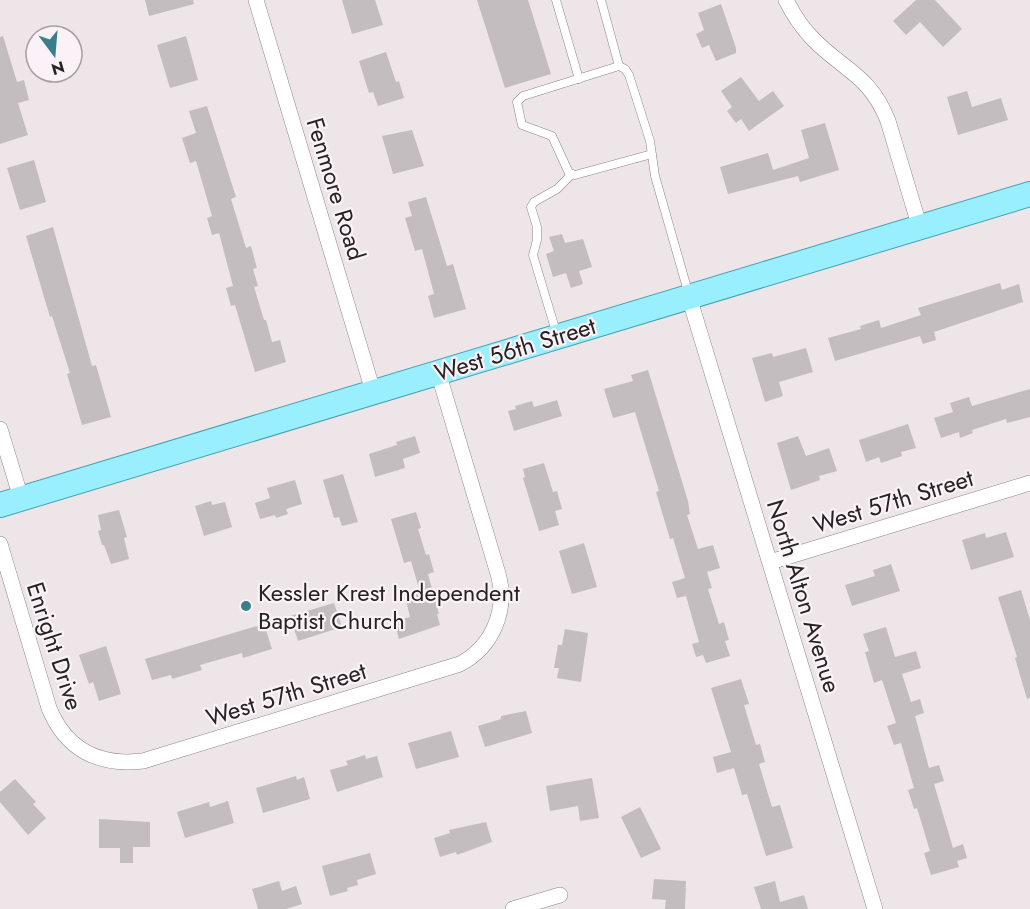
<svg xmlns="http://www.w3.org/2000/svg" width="1030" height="909" viewBox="0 0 1030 909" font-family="Jost,sans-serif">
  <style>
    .building { fill: #c4bdc0 }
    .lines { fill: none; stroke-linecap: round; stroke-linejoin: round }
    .lane-casing { stroke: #8d8689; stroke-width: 9 }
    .street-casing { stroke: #8d8689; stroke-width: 16 }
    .primary-casing { stroke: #45a1b1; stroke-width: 26 }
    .lane { stroke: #fff; stroke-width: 8 }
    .street { stroke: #fff; stroke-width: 15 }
    .primary { stroke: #9aeffe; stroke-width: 24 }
    .poi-dot { fill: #397f8b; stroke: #faf2f6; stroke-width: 2 }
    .labels { text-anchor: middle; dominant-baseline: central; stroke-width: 4.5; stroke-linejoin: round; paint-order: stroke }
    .street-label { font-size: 24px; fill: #262324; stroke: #faf2f6 }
    .poi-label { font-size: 24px; fill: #262324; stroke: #faf2f6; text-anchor: start }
  </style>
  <rect width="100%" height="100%" fill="#ede5e8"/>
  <g class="building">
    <path d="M145 0H193L194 4 149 16Z"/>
    <path d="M342 0H375L383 25 352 34Z"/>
    <path d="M477 0H528L551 74 505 88Z"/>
    <path d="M916 0H935L962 29 943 47 920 22 906 35 893 21Z"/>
    <path d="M721 4 736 48V53L716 61 709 45 702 48 696 34 704 30 698 13Z"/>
    <path d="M3 36 17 82 24 80 29 100 18 103 28 135 0 144V37Z"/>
    <path d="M186 36 198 80 170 88 157 45Z"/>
    <path d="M386 52 396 82 399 81 404 98 378 106 373 92 369 93 359 61Z"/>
    <path d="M741 77 759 101 773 91 784 106 749 131 741 119 736 123 727 111 732 107 721 91Z"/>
    <path d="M967 91 972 107 1001 98 1008 120 958 135 947 97Z"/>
    <path d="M207 106 236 197 231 199 246 248 251 246 257 268 253 269 258 286 254 287 264 320H266L272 342 280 340 286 362 255 372 235 305 231 306 226 288 233 286 219 233 212 235 207 218 212 216 196 161 190 163 182 138 196 133 189 111Z"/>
    <path d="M825 123 839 170 800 182 798 176 728 194 720 167 768 153 773 170 809 158 801 130Z"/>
    <path d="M412 130 424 166 393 174 382 136Z"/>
    <path d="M34 160 46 202 20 210 7 168Z"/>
    <path d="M426 197 447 266 453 264 466 309 434 318 428 296 434 294 422 249 415 251 405 218 412 216 408 202Z"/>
    <path d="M53 227 92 366 96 365 111 417 82 425 67 374 70 373 52 316 50 317 26 236Z"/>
    <path d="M562 234 565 243 583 239 592 267 579 271 583 284 571 288 566 273 553 277 546 254 554 251 549 237Z"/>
    <path d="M1000 283 1002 290 1019 284 1023 302 934 332 936 340 923 344 920 336 835 361 828 338 861 329 860 326 879 320 881 328 921 315 918 308Z"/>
    <path d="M806 348 813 372 779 382 783 396 765 402 752 358 772 353 773 357Z"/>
    <path d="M648 370 688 501 690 514 687 515 698 549 713 545 720 568 707 572 712 588 708 589 719 624 724 622 729 640 725 641 730 656 706 663 703 655 696 657 692 644 699 642 686 596 677 598 672 582 685 578 673 538 670 539 656 492 659 491 635 412 613 418 604 389 633 381 631 375Z"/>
    <path d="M1030 389V417L1007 423 1006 419 972 430 973 433 960 438 959 432 941 438 934 418 953 412 950 403 969 397 972 406Z"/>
    <path d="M557 400 562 416 514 431 508 411 516 409 515 406 532 401 534 407Z"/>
    <path d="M908 424 916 448 901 452 902 456 881 463 879 457 866 462 859 440Z"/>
    <path d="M415 436 420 453 403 459 405 468 375 477 369 454 397 445 396 442Z"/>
    <path d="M798 436 806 456 829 448 837 471 819 476 820 480 791 490 777 443Z"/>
    <path d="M544 463 553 492 557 491 562 509 555 511 559 525 539 531 523 478 525 477 523 469Z"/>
    <path d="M343 474 358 522 342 526 339 517 334 518 323 480Z"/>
    <path d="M295 480 302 504 286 509 288 514 276 518 275 515 260 519 255 503 270 498 267 488Z"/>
    <path d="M211 501 212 505 225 502 232 527 204 536 195 506Z"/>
    <path d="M119 510 127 537 124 538 129 559 111 564 104 545H102L98 531 101 530 98 515Z"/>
    <path d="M416 512 421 528 418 529 426 555 429 554 434 572 428 574 439 614H437L440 625 399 639 394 621 410 617 405 596 420 592 411 561 404 563 391 519Z"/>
    <path d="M1006 532 1014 557 971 570 962 540 985 533 986 538Z"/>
    <path d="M584 543 597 587 572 594 559 551Z"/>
    <path d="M891 564 900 591 852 606 845 585 875 576 873 570Z"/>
    <path d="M1021 590 1030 620V698L1027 699 1015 658 1017 657 998 597Z"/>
    <path d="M334 603 342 627 298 641 290 616Z"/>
    <path d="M264 624 272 649 243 658 242 653 200 665 202 670 172 679 171 675 152 680 145 659Z"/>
    <path d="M886 627 895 657 916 651 921 668 902 674 911 702 920 699 924 713 915 716 929 768 939 765 944 781 934 784 953 848 963 844 967 858 957 861 959 867 931 875 924 853 930 851 917 808 914 809 908 790 914 788 901 743 894 745 887 726 896 723 882 680 874 683 865 652 869 651 863 634Z"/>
    <path d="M565 629 588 633 581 682 557 678 559 668H554L558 645H562Z"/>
    <path d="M106 646 121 694 99 701 93 682 89 684 79 655Z"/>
    <path d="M741 679 749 704 744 705 756 745 760 744 765 762 759 764 772 807 780 805 793 848 766 856 747 794 742 795 734 768 717 773 713 757 731 752 711 688Z"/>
    <path d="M526 711 532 733 485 747 478 726 501 719V716Z"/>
    <path d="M451 731 459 757 416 769 408 743Z"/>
    <path d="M365 755 366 759 377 756 383 777 337 792 330 770 348 765 346 761Z"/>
    <path d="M296 776 297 780 304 777 310 799 263 813 256 788Z"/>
    <path d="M592 778 599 818 580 821 578 806 550 811 546 786Z"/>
    <path d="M15 779 36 802 33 804 46 818 28 835 0 802V792Z"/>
    <path d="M228 801 234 823 185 838 177 812 209 802 210 807Z"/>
    <path d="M640 807 661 849 641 858 621 817Z"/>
    <path d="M99 819 150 822V847H133V863H120V848H99Z"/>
    <path d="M486 822 492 842 457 855 456 852 440 857 434 838 450 833 449 830Z"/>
    <path d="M370 853 376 874 357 880 358 885 347 888 348 891 330 896 322 866Z"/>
    <path d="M654 879 686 881 685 909H665L666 900 652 899Z"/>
    <path d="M279 881 282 891 296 886 302 904 286 909H258L252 889Z"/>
    <path d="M775 881 780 902 804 895 808 909H761L754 887Z"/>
  </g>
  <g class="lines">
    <g class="lane-casing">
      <g id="lane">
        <path d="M556 0 579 79"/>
        <path d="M601 0 619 66"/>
        <path d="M652 154 575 175 569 173 552 136 522 125 517 102 523 96 619 66 625 69 629 75 650 141 655 176 689 295"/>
        <path d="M557 335 533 255 537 240V227L531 207 534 202 557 189 572 174"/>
      </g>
    </g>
    <g class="street-casing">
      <g id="street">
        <path d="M256 0 373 391"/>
        <path d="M786 0C793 14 802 28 813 39 843 70 870 75 888 121L920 228"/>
        <path d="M689 297 875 909"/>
        <path d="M0 429 21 498"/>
        <path d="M0 544 49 708C66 750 99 766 143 761L460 664C492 647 507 612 499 577L438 372"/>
        <path d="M770 562 1030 483"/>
        <path d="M513 909 560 895"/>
      </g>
    </g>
    <g class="primary-casing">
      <path id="primary" d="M0 505 1030 194"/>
    </g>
    <use href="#lane" class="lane"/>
    <use href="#street" class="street"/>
    <use href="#primary" class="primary"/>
  </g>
  <circle class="poi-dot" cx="246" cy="606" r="6"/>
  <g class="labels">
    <g class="street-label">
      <text transform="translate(336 189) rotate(73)">Fenmore Road</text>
      <text transform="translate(515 349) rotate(-17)">West 56th Street</text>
      <text transform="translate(893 501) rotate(-17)">West 57th Street</text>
      <text transform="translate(804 596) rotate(73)">North Alton Avenue</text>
      <text transform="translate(55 646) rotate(72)">Enright Drive</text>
      <text transform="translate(286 694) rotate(-17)">West 57th Street</text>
    </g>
    <g class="poi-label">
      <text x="258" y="592">Kessler Krest Independent<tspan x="258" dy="28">Baptist Church</tspan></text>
    </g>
  </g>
  <g transform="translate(54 54) rotate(164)"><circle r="28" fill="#faf2f6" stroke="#a59fa2" stroke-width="1.5"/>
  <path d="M0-4.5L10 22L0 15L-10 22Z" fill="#397f8b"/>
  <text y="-9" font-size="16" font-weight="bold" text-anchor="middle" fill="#262324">N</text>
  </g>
</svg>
